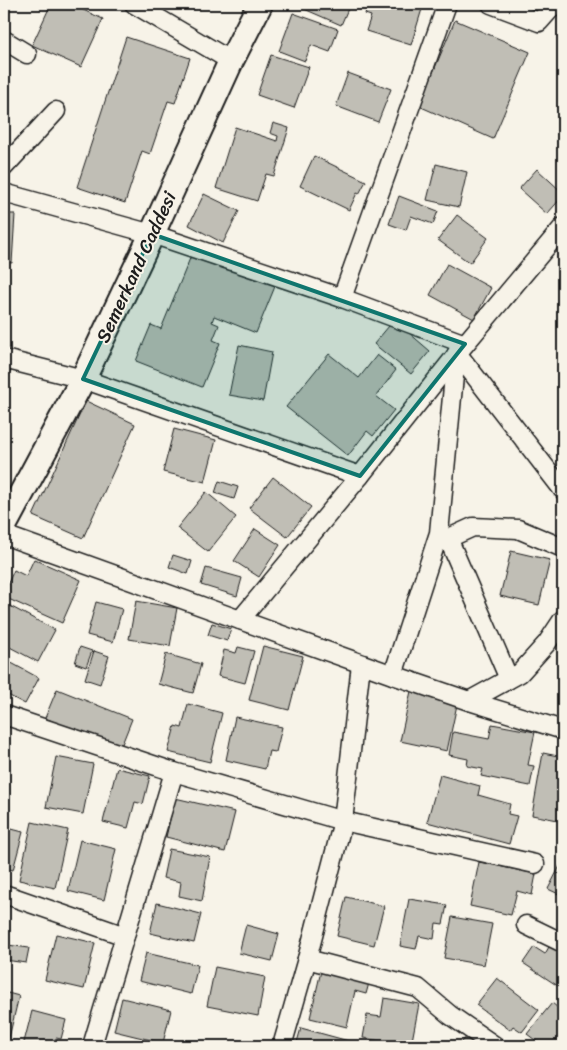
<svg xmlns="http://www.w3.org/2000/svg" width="567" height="1050" viewBox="0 0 567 1050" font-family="Sriracha,sans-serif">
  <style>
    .building { fill: #c0beb5; stroke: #1c1c1c }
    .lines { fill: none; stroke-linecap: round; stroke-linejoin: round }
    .street-casing { stroke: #1c1c1c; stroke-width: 21 }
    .secondary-casing { stroke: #1c1c1c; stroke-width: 28 }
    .street { stroke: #f7f3e8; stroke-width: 18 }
    .secondary { stroke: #f7f3e8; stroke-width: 24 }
    .marked { fill: #0f766e; fill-opacity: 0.2; stroke: #0f766e; stroke-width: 4; stroke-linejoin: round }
    .labels { text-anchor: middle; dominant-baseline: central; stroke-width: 4; stroke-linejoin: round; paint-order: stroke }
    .street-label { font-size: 19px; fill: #1c1c1c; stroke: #f7f3e8 }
  </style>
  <rect width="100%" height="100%" fill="#f7f3e8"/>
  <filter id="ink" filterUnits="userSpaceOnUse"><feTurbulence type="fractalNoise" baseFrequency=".02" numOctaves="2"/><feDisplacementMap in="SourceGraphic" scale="10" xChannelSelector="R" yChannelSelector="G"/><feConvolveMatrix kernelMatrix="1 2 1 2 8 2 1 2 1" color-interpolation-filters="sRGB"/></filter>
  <g filter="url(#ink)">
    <g class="building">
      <path d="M51 4H70L103 19 81 67 32 45Z"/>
      <path d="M303 4H350L341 25 302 8Z"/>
      <path d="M368 4H404L422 9 411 45 366 31 371 16 365 14Z"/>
      <path d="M293 13 338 29 330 52 311 45 305 61 279 51Z"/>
      <path d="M455 20 530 52 493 139 419 106Z"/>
      <path d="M126 37 190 58 175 103 168 101 150 154 142 151 125 203 77 187Z"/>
      <path d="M271 55 309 67 294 108 257 95Z"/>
      <path d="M348 73 391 89 378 122 336 106Z"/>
      <path d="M273 123 289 128 274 176 266 174 257 201 216 188 235 127 277 141 278 136 270 133Z"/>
      <path d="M314 156 366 181 359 194 357 193 349 210 300 186Z"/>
      <path d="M436 164 467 172 459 207 427 200Z"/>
      <path d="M537 169 563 193V196L547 214 519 189Z"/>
      <path d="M204 194 239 211 223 243 189 225Z"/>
      <path d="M399 196 438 211 433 224 411 216 406 230 389 224Z"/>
      <path d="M4 214H15L12 263 4 262Z"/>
      <path d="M457 215 488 238 470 263 438 240Z"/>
      <path d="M193 251 276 284 256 333 214 316 212 322 219 325 213 340 220 343 202 387 136 361 151 325 161 329Z"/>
      <path d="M447 264 491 288 474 319 430 295Z"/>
      <path d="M394 320 430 351 411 374 374 344Z"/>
      <path d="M239 345 272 352 263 401 229 395Z"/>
      <path d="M329 354 359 378 377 355 396 370 376 396 394 410 373 436 367 431 348 456 286 407Z"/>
      <path d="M86 401 135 424 83 538 33 516Z"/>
      <path d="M174 429 216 440 205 482 163 472Z"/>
      <path d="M273 477 311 507 287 537 249 508Z"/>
      <path d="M219 481 238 487 234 499 215 493Z"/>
      <path d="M206 492 236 517 208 552 177 528Z"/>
      <path d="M255 529 280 545 259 577 234 561Z"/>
      <path d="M511 551 550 560 539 605 500 596Z"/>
      <path d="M173 555 192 561 188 574 169 567Z"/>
      <path d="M34 559 81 580 62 623 4 597V592L14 570 26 576Z"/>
      <path d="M206 568 242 578 237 596 201 585Z"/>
      <path d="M136 601 177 608 170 646 129 639Z"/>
      <path d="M96 602 122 609 113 642 87 635Z"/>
      <path d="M8 605 55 630 38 662 4 644V614Z"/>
      <path d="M212 623 231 629 227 641 208 635Z"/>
      <path d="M263 646 303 656 289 710 249 700Z"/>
      <path d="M80 647 92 651 86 667 75 663Z"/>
      <path d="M238 647 254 651 245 683 218 676 224 650 236 653Z"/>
      <path d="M94 651 109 656 100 684 85 679Z"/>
      <path d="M166 654 201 664 193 693 158 684Z"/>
      <path d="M4 659 39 678 25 704 4 693Z"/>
      <path d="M57 689 132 719 120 749 45 718Z"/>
      <path d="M411 691 458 700 447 751 400 741Z"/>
      <path d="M188 704 222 713 210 762 168 752 175 726 182 728Z"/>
      <path d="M235 717 282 727 276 752 269 751 265 769 226 760Z"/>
      <path d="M492 724 535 732 528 765 534 766 530 786 481 776 483 769 467 766 468 759 449 755 453 732 489 739Z"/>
      <path d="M560 745H563V821L532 815 543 753 558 756Z"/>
      <path d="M56 757 93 764 83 814 46 807Z"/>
      <path d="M117 768 150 776 143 804 135 802 128 828 103 822Z"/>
      <path d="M440 775 480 786 478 795 510 804 508 814 517 816 509 844 427 822Z"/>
      <path d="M175 798 235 812 225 852 166 837Z"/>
      <path d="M32 822 68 830 55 888 19 880Z"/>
      <path d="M4 827 23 832 13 870 4 868Z"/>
      <path d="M80 840 116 849 104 900 68 891Z"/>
      <path d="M169 849 210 857 202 901 179 896 181 882 163 878Z"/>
      <path d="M479 862 536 874 532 895 517 891 511 915 470 906Z"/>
      <path d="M561 864 563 865V896L548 889Z"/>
      <path d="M346 897 384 906 374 945 337 936Z"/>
      <path d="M409 899 447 905 443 924 436 923 434 939 419 936 416 949 400 946Z"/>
      <path d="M157 903 201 914 194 943 150 933Z"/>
      <path d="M452 917 492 924 484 965 444 958Z"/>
      <path d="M246 925 279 934 272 961 239 953Z"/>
      <path d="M56 934 95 943 84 989 45 980Z"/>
      <path d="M8 945 29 948 26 963 5 960Z"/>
      <path d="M550 945 563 954V984L561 988 523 963 534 947 545 954Z"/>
      <path d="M146 953 198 965 191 994 139 981Z"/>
      <path d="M215 967 265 977 258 1016 207 1006Z"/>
      <path d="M321 971 369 983 366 994 355 991 347 1027 310 1018Z"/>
      <path d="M497 978 539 1010 522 1032 513 1026 510 1030 476 1005Z"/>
      <path d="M4 992 19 996 7 1046H4Z"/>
      <path d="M122 998 171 1010 163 1043 114 1031Z"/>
      <path d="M384 998 419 1004 411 1046 363 1038 367 1015 381 1017Z"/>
      <path d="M552 1003 563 1012V1043L561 1046H543L527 1034Z"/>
      <path d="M32 1011 66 1020 61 1039 56 1038 54 1046H23Z"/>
      <path d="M301 1028 356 1043 355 1046H296Z"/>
      <path d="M469 1034 484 1046H463L460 1044Z"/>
    </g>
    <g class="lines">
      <g class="street-casing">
        <g id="street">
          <path d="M134 4 231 61"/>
          <path d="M491 4 539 22 555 4"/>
          <path d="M4 40 27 54"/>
          <path d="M4 167 56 111"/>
          <path d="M4 193 152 234 342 298 465 344"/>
          <path d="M342 298 447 4"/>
          <path d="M457 353 563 490"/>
          <path d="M4 359 83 379 360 476"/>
          <path d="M4 535 393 675 469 701 563 730"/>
          <path d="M448 538 509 679"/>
          <path d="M438 543 473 527 518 529 563 548"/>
          <path d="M240 620 360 476 465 344 563 227"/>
          <path d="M393 675 439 533 456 355"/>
          <path d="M469 701 520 673 547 643 563 619"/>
          <path d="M4 715 174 772 343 821 535 864"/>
          <path d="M4 894 125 936"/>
          <path d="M526 925 563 943"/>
          <path d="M307 959 418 988 450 1015 495 1046"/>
          <path d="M92 1046 174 772"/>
          <path d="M282 1046 307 959 343 821 361 664"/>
        </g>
      </g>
      <g class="secondary-casing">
        <path id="secondary" d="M4 526 83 379 152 234 231 61 260 4"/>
      </g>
      <use href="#street" class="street"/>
      <use href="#secondary" class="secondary"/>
    </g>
  </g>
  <path class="marked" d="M152 234 465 344 360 476 83 379Z"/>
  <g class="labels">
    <g class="street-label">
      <text transform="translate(136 267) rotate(-65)">Semerkand Caddesi</text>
    </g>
  </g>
  <rect width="567" height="1050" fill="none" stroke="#f7f3e8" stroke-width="20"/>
  <rect x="10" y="10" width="547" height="1030" fill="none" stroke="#1c1c1c" stroke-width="2" filter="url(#ink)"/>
</svg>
